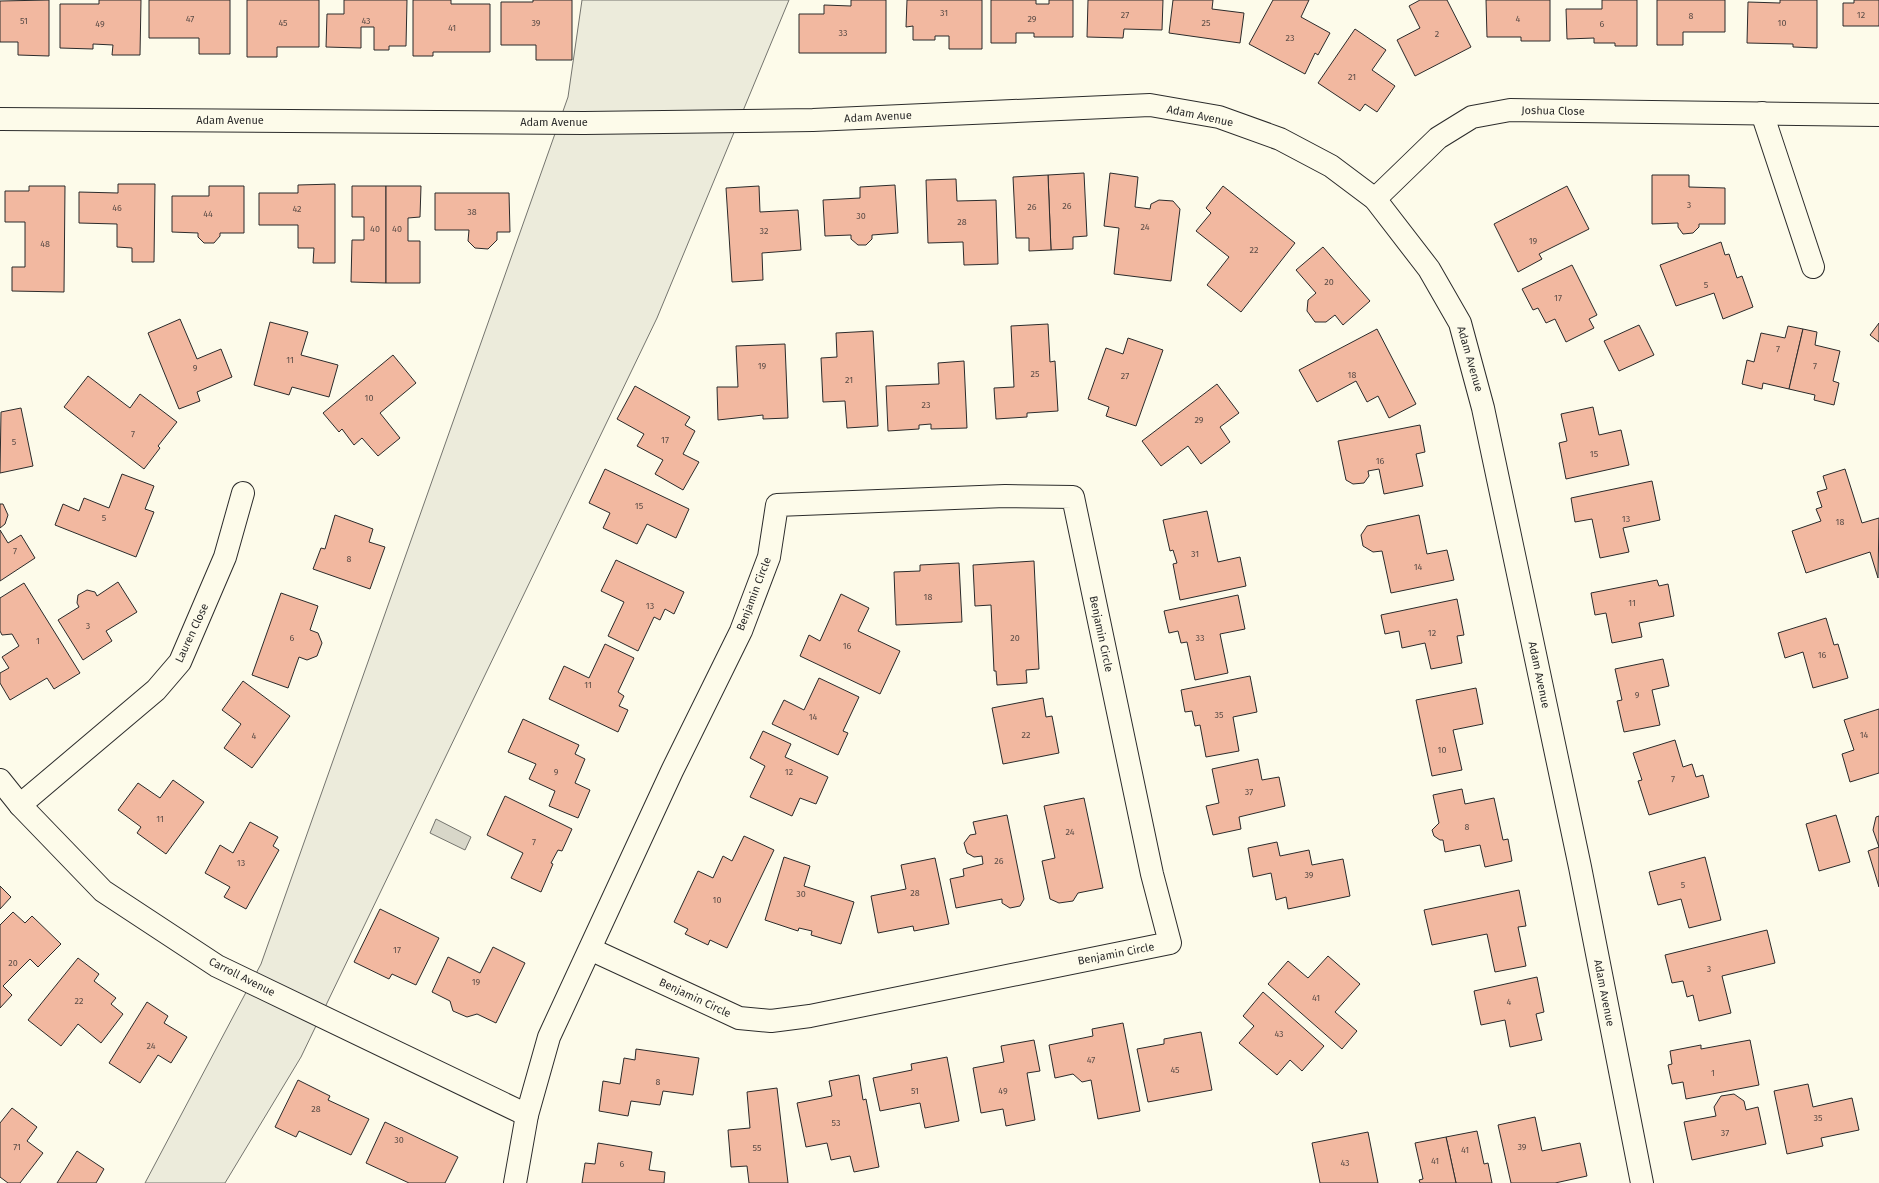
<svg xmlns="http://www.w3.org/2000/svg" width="1879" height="1183" viewBox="0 0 1879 1183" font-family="'Fira Sans',sans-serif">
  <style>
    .green { fill: #ecebdb; stroke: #74746e }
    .water { fill: #d8d7c9; stroke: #74746e }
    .building { fill: #f2b8a0; stroke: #2b2b2b }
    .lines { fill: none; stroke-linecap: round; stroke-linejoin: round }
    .minor-casing { stroke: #2b2b2b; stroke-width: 24 }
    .minor { stroke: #fdfbea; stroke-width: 22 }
    .labels { text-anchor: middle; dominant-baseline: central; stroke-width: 3; stroke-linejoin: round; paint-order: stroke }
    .number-label { font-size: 9px; fill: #5d4e48 }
    .street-label { font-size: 11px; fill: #2b2b2b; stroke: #fdfbea }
  </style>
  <rect width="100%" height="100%" fill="#fdfbea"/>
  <path class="green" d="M582 0H789L657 318 301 1057 225 1183H145L261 964 568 97Z"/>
  <path class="water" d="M436 819 471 837 465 850 430 833Z"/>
  <g class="building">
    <path d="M49 0V56L18 55V42H0V1Z"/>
    <path d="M99 0H141L140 55H112L113 45 93 44V49L60 48V4H99Z"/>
    <path d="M149 0H230V54H199V38H149Z"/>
    <path d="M247 0H319V47H277V57H247Z"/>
    <path d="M344 0H407L406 46H389V50H374V27H361V48L326 47 327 14H344Z"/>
    <path d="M413 0H451V4H490V52H433V56H413Z"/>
    <path d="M533 0H572V60H536V45H501V2H533Z"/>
    <path d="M851 0H886V53H799V14H824V5L851 6Z"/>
    <path d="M907 0H982V49H949V36H935V40H913V26L906 27Z"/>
    <path d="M991 0H1036V4H1049V0H1073V37H1034V33H1016V43H991Z"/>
    <path d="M1088 0H1163L1162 30 1124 29 1123 38 1087 37Z"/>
    <path d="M1173 0H1213L1212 9 1244 13 1240 43 1169 33Z"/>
    <path d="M1273 0H1309L1301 17 1330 33 1318 55 1315 53 1305 74 1249 44Z"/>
    <path d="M1420 0H1447L1471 47 1415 76 1397 40 1420 28 1409 6Z"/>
    <path d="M1486 0H1550V41H1521V37H1487Z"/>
    <path d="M1602 0H1637V46H1615V43H1594V38L1567 39 1566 9H1602Z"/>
    <path d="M1657 0H1725V32H1683V45H1657Z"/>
    <path d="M1780 0H1817V48L1793 47V44L1747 43 1748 2 1780 3Z"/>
    <path d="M1854 0H1879V26H1843V3H1854Z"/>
    <path d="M1355 29 1386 50 1372 70 1395 86 1377 112 1365 104 1360 111 1318 83Z"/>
    <path d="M1084 173 1087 236 1073 237V249L1051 250 1048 175Z"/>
    <path d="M1110 173 1138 177 1135 207 1150 209 1151 204 1159 200 1173 201 1180 209 1171 281 1114 274 1119 228 1104 226Z"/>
    <path d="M1048 175 1051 250 1029 251V238H1016L1013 177Z"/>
    <path d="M1652 175H1689V187L1725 188V224H1699V227L1693 233 1683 234 1678 227V223L1652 224Z"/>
    <path d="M956 179 957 201 996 200 998 264 964 265 963 242 928 243 926 180Z"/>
    <path d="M118 184H155L154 262H132V248L117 247V224L79 223V192L118 193Z"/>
    <path d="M335 184V263H313L314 248H298V225H259V193H298V185Z"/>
    <path d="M895 185 898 233 872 235V239L866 245H858L851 239V235L825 236 823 200 860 198V187Z"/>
    <path d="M29 186H65L64 292 12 291V267H25V222H5V191H29Z"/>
    <path d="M209 186H244V233H220V236L214 243H204L198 237V233L172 232V196H209Z"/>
    <path d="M352 186H386V283L351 282 352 240H364V217H352Z"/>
    <path d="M386 186H421L420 217 408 218V241H420V283H386Z"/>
    <path d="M759 186 760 212 798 210 801 250 762 253 763 280 732 282 726 188Z"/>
    <path d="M1223 186 1295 243 1241 312 1207 285 1229 257 1196 231 1211 213 1206 208Z"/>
    <path d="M1567 186 1589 229 1539 254 1542 259 1518 272 1494 224Z"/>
    <path d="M435 193H509L510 232H497V240L488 249 475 248 468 241 469 230H435Z"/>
    <path d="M1721 242 1725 255 1729 254 1737 278 1742 276 1753 307 1723 319 1714 293 1676 306 1660 265Z"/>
    <path d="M1323 247 1370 301 1343 325 1335 315 1326 322H1315L1307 311 1308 300 1316 293 1296 270Z"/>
    <path d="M1572 265 1597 315 1589 319 1594 328 1566 342 1555 319 1546 323 1538 308 1533 310 1522 289Z"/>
    <path d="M180 319 197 359 221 349 232 377 197 392 200 401 179 409 148 333Z"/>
    <path d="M270 322 308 332 301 355 338 365 329 397 292 387 289 395 254 385Z"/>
    <path d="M1879 323V342L1870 335Z"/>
    <path d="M1048 324 1050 362 1055 361 1058 411 1027 413V417L996 419 994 388 1014 387 1011 326Z"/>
    <path d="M1639 325 1654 355 1619 371 1604 341Z"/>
    <path d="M1788 326 1803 329 1789 389 1763 383 1762 389 1742 384 1747 360 1754 362 1761 333 1785 338Z"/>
    <path d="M1377 329 1416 404 1389 418 1378 396 1367 402 1356 381 1317 402 1299 370Z"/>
    <path d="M1803 329 1817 332 1815 345 1840 351 1833 381 1839 383 1834 405 1814 400 1815 395 1789 389Z"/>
    <path d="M873 331 878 426 847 428 845 401 823 402 821 358 837 357 836 333Z"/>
    <path d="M1128 338 1163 350 1136 426 1106 416 1109 407 1088 399 1106 348 1123 354Z"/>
    <path d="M785 344 788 418 763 419V415L718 420 717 387H738L736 346Z"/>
    <path d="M393 355 416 383 380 413 400 438 378 456 362 438 354 445 342 429 339 432 323 413Z"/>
    <path d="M964 361 967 428 931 429V424L919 425V429L888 431 886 386 939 384 938 363Z"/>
    <path d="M88 376 130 408 140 394 177 422 158 446 160 448 144 469 64 407Z"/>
    <path d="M1217 384 1239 413 1220 427 1230 442 1201 464 1188 446 1161 466 1142 441Z"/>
    <path d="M635 386 690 417 685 425 695 431 683 454 699 462 683 490 655 474 663 460 637 446 644 434 617 419Z"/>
    <path d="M1593 407 1599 435 1621 430 1629 465 1566 479 1559 443 1567 441 1561 414Z"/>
    <path d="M21 408 33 466 0 473 1 412Z"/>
    <path d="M1420 425 1425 452 1416 454 1423 486 1384 494 1379 469 1368 471 1369 476 1364 483 1353 484 1346 480 1338 441Z"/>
    <path d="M605 469 689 509 676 538 647 524 637 544 603 528 610 513 589 503Z"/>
    <path d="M1845 469 1862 523 1879 518 1878 578 1870 552 1806 573 1792 531 1821 521 1816 509 1822 507 1817 492 1827 489 1823 476Z"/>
    <path d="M122 474 154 486 145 509 154 512 136 557 55 525 63 504 79 511 84 498 109 508Z"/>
    <path d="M1652 481 1660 520 1623 528 1629 552 1600 558 1592 519 1575 522 1571 498Z"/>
    <path d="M0 504H3L8 515 5 524 0 528Z"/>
    <path d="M1207 511 1218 562 1240 557 1246 586 1180 600 1173 564 1177 563 1173 550 1170 551 1163 520Z"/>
    <path d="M335 515 373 529 369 542 385 547 370 589 313 569 321 548 325 549Z"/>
    <path d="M1419 515 1427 554 1447 550 1454 580 1391 593 1382 551 1373 552 1363 546 1361 535 1367 526Z"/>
    <path d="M0 530 8 543 21 535 35 558 0 581Z"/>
    <path d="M616 560 684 592 674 614 665 609 660 620 654 617 638 651 608 636 624 602 601 591Z"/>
    <path d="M1034 561 1039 669 1026 670 1027 683 997 685 996 671H994L991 605 975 606 973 565Z"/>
    <path d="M959 563 962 622 896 625 894 572 920 571V565Z"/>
    <path d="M1657 580 1659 586 1668 584 1674 616 1639 623 1642 637 1612 643 1606 613 1595 615 1591 593Z"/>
    <path d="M118 582 137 612 106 631 112 641 83 660 58 620 79 607 77 603 78 595 87 590 95 592 97 596Z"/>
    <path d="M24 583 80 673 54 689 47 678 10 700 0 683V673L9 668 2 657 19 646 12 634 2 635 0 631V598Z"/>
    <path d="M281 593 318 606 310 630 318 633 322 643 317 656 307 660 299 657 288 688 252 675Z"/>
    <path d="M841 594 869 608 858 631 900 651 880 694 800 656 809 635 820 641Z"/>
    <path d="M1238 595 1245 629 1220 634 1228 673 1195 680 1187 642 1181 643 1178 631 1169 633 1164 611Z"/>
    <path d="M1457 599 1464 635 1457 636 1462 663 1431 669 1425 643 1402 648 1399 631 1385 634 1381 615Z"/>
    <path d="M1826 618 1834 645 1838 644 1848 678 1813 688 1803 652 1785 658 1778 633Z"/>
    <path d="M605 644 634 658 618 692 624 696 619 706 628 710 618 732 549 699 564 666 589 678Z"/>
    <path d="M1663 659 1669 686 1652 690 1660 725 1624 732 1617 701 1622 700 1615 669Z"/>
    <path d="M1250 676 1257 712 1233 717 1239 751 1206 757 1200 725 1195 726 1192 711 1185 712 1181 690Z"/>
    <path d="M819 678 859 697 843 731 848 733 838 755 772 724 784 700 804 710Z"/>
    <path d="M243 681 290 716 252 768 224 748 241 724 222 710Z"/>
    <path d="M1476 688 1483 724 1453 730 1462 770 1432 776 1416 700Z"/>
    <path d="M1043 698 1046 717 1052 716 1059 753 1003 764 992 708Z"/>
    <path d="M1879 709V773L1850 782 1842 754 1854 750 1844 720Z"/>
    <path d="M523 719 579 745 575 754 585 759 575 783 590 790 578 818 549 806 555 791 529 779 536 764 508 752Z"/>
    <path d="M763 731 791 744 785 757 828 777 816 804 800 798 792 816 750 797 765 766 750 758Z"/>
    <path d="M1675 740 1683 767 1692 764 1696 777 1703 775 1709 797 1649 815 1638 781 1642 780 1633 753Z"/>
    <path d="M1258 759 1262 780 1279 777 1285 806 1239 817 1241 829 1213 835 1206 806 1219 803 1212 769Z"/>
    <path d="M173 780 204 802 166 854 137 833 141 827 118 810 138 783 160 798Z"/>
    <path d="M1462 789 1465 804 1494 798 1503 840 1508 839 1512 861 1485 867 1480 845 1445 852 1443 840H1440L1434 836 1432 830 1439 823 1433 795Z"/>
    <path d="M505 796 572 829 562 851 558 850 551 863 553 864 541 892 511 878 523 853 487 835Z"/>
    <path d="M1084 798 1103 888 1078 893 1073 901 1059 903 1050 899 1042 861 1055 858 1044 806Z"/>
    <path d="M1007 815 1024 899 1020 906 1010 908 1002 903V899L956 908 950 879 964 876 963 869 983 864 982 856 974 857 967 853 964 843 970 835 976 834 973 822Z"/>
    <path d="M1836 815 1850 862 1819 871 1806 824Z"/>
    <path d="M1879 816V887L1868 851 1879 847 1873 830 1876 817Z"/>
    <path d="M250 822 278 837 273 846 279 850 246 909 224 897 230 887 205 873 220 845 233 853Z"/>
    <path d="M744 836 774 850 727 948 710 940 708 945 685 934 688 929 674 922 698 871 713 878 723 856 732 861Z"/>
    <path d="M1277 842 1280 856 1309 850 1312 865 1343 859 1350 896 1288 909 1286 897 1276 900 1271 873 1253 877 1248 848Z"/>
    <path d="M784 857 810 866 804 886 854 902 841 944 811 935 812 931 799 928 798 931 765 920Z"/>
    <path d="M1705 857 1721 920 1689 928 1681 899 1658 905 1649 872Z"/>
    <path d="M935 858 949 924 914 931 913 926 878 933 871 896 906 889 901 865Z"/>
    <path d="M0 886 11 897 0 909Z"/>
    <path d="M1519 890 1526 926 1518 927 1526 966 1495 972 1487 934 1432 945 1424 910Z"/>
    <path d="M380 909 439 938 416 985 392 974 389 979 354 962Z"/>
    <path d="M13 912 25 923 32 916 61 944 38 967 30 959 3 986 12 995 0 1008V925Z"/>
    <path d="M1767 930 1775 963 1722 976 1731 1013 1699 1021 1693 995 1687 997 1683 981 1672 983 1665 955Z"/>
    <path d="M493 947 525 963 496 1023 477 1014 467 1017 453 1011 450 1001 432 992 448 957 480 973Z"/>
    <path d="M1328 956 1360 984 1335 1012 1357 1031 1342 1049 1268 984 1288 961 1308 978Z"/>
    <path d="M78 958 99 974 94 981 116 998 111 1004 123 1014 101 1043 78 1024 61 1046 28 1020Z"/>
    <path d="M1537 977 1544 1012 1536 1014 1542 1040 1510 1047 1505 1020 1481 1025 1474 991Z"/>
    <path d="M1263 992 1324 1046 1302 1071 1290 1060 1277 1075 1239 1043 1254 1026 1243 1016Z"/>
    <path d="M147 1002 168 1016 164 1023 187 1037 171 1063 158 1055 140 1083 109 1063Z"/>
    <path d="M1123 1023 1140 1111 1098 1119 1091 1080 1082 1082 1073 1074 1055 1078 1049 1045 1093 1036 1092 1029Z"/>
    <path d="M1201 1032 1212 1090 1148 1102 1137 1049 1164 1044V1039Z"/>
    <path d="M1034 1040 1040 1071 1027 1073 1035 1120 1006 1126 1003 1109 981 1113 973 1068 1004 1062 1001 1046Z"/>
    <path d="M1750 1040 1759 1085 1686 1099 1683 1082 1672 1084 1668 1065 1672 1064 1670 1051 1701 1045V1049Z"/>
    <path d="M636 1049 699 1058 693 1095 663 1091 660 1105 631 1101 628 1116 599 1111 603 1081 620 1084 624 1058 635 1060Z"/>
    <path d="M947 1057 959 1121 925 1128 920 1103 880 1111 873 1078 912 1070 911 1064Z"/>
    <path d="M859 1075 863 1100 866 1099 879 1167 854 1172 850 1156 831 1160 827 1143 806 1147 797 1103 832 1096 829 1081Z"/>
    <path d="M298 1080 330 1096 328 1100 369 1119 351 1155 299 1131 296 1137 275 1127Z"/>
    <path d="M1808 1084 1813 1107 1852 1098 1859 1130 1821 1138 1823 1146 1787 1154 1774 1091Z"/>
    <path d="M777 1088 788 1183H749L747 1166 731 1167 728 1130 750 1128 747 1092Z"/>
    <path d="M1734 1094 1744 1101 1746 1110 1758 1107 1766 1144 1692 1160 1684 1122 1716 1116 1714 1107 1721 1096Z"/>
    <path d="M12 1108 37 1127 27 1141 43 1153 20 1183H8L0 1177V1123Z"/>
    <path d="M1535 1117 1542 1151 1580 1143 1587 1176 1555 1183H1511L1498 1125Z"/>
    <path d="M385 1122 458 1157 445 1183H409L366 1163Z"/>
    <path d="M1477 1131 1484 1164 1488 1163 1492 1183H1456L1446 1137Z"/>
    <path d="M1368 1132 1378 1183H1320L1312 1143Z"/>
    <path d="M1446 1137 1456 1183H1420L1419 1180 1423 1179 1415 1143Z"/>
    <path d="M598 1143 652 1152 649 1170 665 1172 664 1183H582L585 1163 595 1164Z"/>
    <path d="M77 1151 104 1169 96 1183H57Z"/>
  </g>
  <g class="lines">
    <g class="minor-casing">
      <g id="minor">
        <path d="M1762 113 1813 267"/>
        <path d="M0 119 584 123 813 120 1150 105 1219 117 1280 139 1331 166 1375 199 1429 269 1460 323 1483 408 1580 867 1642 1183"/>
        <path d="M1375 199 1438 138 1472 117 1510 110 1879 115"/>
        <path d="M0 780 20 805 103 891 217 966 527 1115"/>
        <path d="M20 805 156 690 180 662 225 557 243 493"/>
        <path d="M515 1183 527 1115 549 1037 672 771 741 631 769 557 777 505 1005 496 1073 497 1152 874 1170 943 810 1016 771 1021 739 1018 590 949"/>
      </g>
    </g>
    <use href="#minor" class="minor"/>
  </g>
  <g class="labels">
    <g class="number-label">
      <text x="944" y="13">31</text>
      <text x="1125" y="15">27</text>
      <text x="1861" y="15">12</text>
      <text x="1691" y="16">8</text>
      <text x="190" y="19">47</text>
      <text x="1032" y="19">29</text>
      <text x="1518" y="19">4</text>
      <text x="24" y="21">51</text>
      <text x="366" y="21">43</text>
      <text x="283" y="23">45</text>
      <text x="536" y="23">39</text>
      <text x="1206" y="23">25</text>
      <text x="1782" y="23">10</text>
      <text x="100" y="24">49</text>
      <text x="1602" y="24">6</text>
      <text x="452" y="28">41</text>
      <text x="843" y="33">33</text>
      <text x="1437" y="34">2</text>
      <text x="1290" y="38">23</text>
      <text x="1352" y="77">21</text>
      <text x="1689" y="205">3</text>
      <text x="1067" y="206">26</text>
      <text x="1032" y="207">26</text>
      <text x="117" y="208">46</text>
      <text x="297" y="209">42</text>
      <text x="472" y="212">38</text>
      <text x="208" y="214">44</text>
      <text x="861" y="216">30</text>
      <text x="962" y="222">28</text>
      <text x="1145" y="227">24</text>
      <text x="375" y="229">40</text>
      <text x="397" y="229">40</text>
      <text x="764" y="231">32</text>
      <text x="1533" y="241">19</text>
      <text x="45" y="244">48</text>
      <text x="1254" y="250">22</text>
      <text x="1329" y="282">20</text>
      <text x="1706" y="285">5</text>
      <text x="1558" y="298">17</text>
      <text x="1778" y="349">7</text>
      <text x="290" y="360">11</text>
      <text x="762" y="366">19</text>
      <text x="1815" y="366">7</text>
      <text x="195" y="368">9</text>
      <text x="1035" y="374">25</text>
      <text x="1352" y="375">18</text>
      <text x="1125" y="376">27</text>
      <text x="849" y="380">21</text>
      <text x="369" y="398">10</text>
      <text x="926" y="405">23</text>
      <text x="1199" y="420">29</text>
      <text x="133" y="434">7</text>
      <text x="665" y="440">17</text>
      <text x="14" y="442">5</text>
      <text x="1594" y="454">15</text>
      <text x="1380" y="461">16</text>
      <text x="639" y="506">15</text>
      <text x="104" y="518">5</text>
      <text x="1626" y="519">13</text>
      <text x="1840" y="522">18</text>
      <text x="15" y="551">7</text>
      <text x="1195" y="554">31</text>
      <text x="349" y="559">8</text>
      <text x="1418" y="567">14</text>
      <text x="928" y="597">18</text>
      <text x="1632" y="603">11</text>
      <text x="650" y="606">13</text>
      <text x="88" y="626">3</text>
      <text x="1432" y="633">12</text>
      <text x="292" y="638">6</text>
      <text x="1015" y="638">20</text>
      <text x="1200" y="638">33</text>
      <text x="38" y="641">1</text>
      <text x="847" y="646">16</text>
      <text x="1822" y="655">16</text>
      <text x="588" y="685">11</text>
      <text x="1637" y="695">9</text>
      <text x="1219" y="715">35</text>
      <text x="813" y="717">14</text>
      <text x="1026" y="735">22</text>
      <text x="1864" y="735">14</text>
      <text x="254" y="736">4</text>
      <text x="1442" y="750">10</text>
      <text x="556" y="772">9</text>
      <text x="789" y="772">12</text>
      <text x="1673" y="779">7</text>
      <text x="1249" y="792">37</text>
      <text x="160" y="819">11</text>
      <text x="1467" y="827">8</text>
      <text x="1070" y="832">24</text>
      <text x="534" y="842">7</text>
      <text x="999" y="861">26</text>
      <text x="241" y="863">13</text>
      <text x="1309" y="875">39</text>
      <text x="1683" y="885">5</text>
      <text x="915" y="893">28</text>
      <text x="801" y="894">30</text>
      <text x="717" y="900">10</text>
      <text x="397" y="950">17</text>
      <text x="13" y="963">20</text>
      <text x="1709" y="969">3</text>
      <text x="476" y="982">19</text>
      <text x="1316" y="998">41</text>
      <text x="79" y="1001">22</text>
      <text x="1509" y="1002">4</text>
      <text x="1279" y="1034">43</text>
      <text x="151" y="1046">24</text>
      <text x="1091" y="1060">47</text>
      <text x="1175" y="1070">45</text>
      <text x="1713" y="1073">1</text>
      <text x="658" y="1082">8</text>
      <text x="915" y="1091">51</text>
      <text x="1003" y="1091">49</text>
      <text x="316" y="1109">28</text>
      <text x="1818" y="1118">35</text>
      <text x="836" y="1123">53</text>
      <text x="1725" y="1133">37</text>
      <text x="399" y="1140">30</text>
      <text x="17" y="1147">71</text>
      <text x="1522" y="1147">39</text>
      <text x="757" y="1148">55</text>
      <text x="1465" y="1150">41</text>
      <text x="1435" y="1161">41</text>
      <text x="1345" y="1163">43</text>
      <text x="622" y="1164">6</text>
    </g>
    <g class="street-label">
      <text transform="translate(1553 111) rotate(1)">Joshua Close</text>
      <text transform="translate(1200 116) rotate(12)">Adam Avenue</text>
      <text transform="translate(878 117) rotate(-3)">Adam Avenue</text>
      <text x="230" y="120">Adam Avenue</text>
      <text x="554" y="122">Adam Avenue</text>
      <text transform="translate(1470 359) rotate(74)">Adam Avenue</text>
      <text transform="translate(754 594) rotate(-69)">Benjamin Circle</text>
      <text transform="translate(192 633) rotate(-65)">Lauren Close</text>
      <text transform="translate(1101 634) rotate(78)">Benjamin Circle</text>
      <text transform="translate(1539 675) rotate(78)">Adam Avenue</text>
      <text transform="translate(1116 954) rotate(-11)">Benjamin Circle</text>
      <text transform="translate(242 977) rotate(27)">Carroll Avenue</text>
      <text transform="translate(1604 993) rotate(79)">Adam Avenue</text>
      <text transform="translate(695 998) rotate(25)">Benjamin Circle</text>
    </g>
  </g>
</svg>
